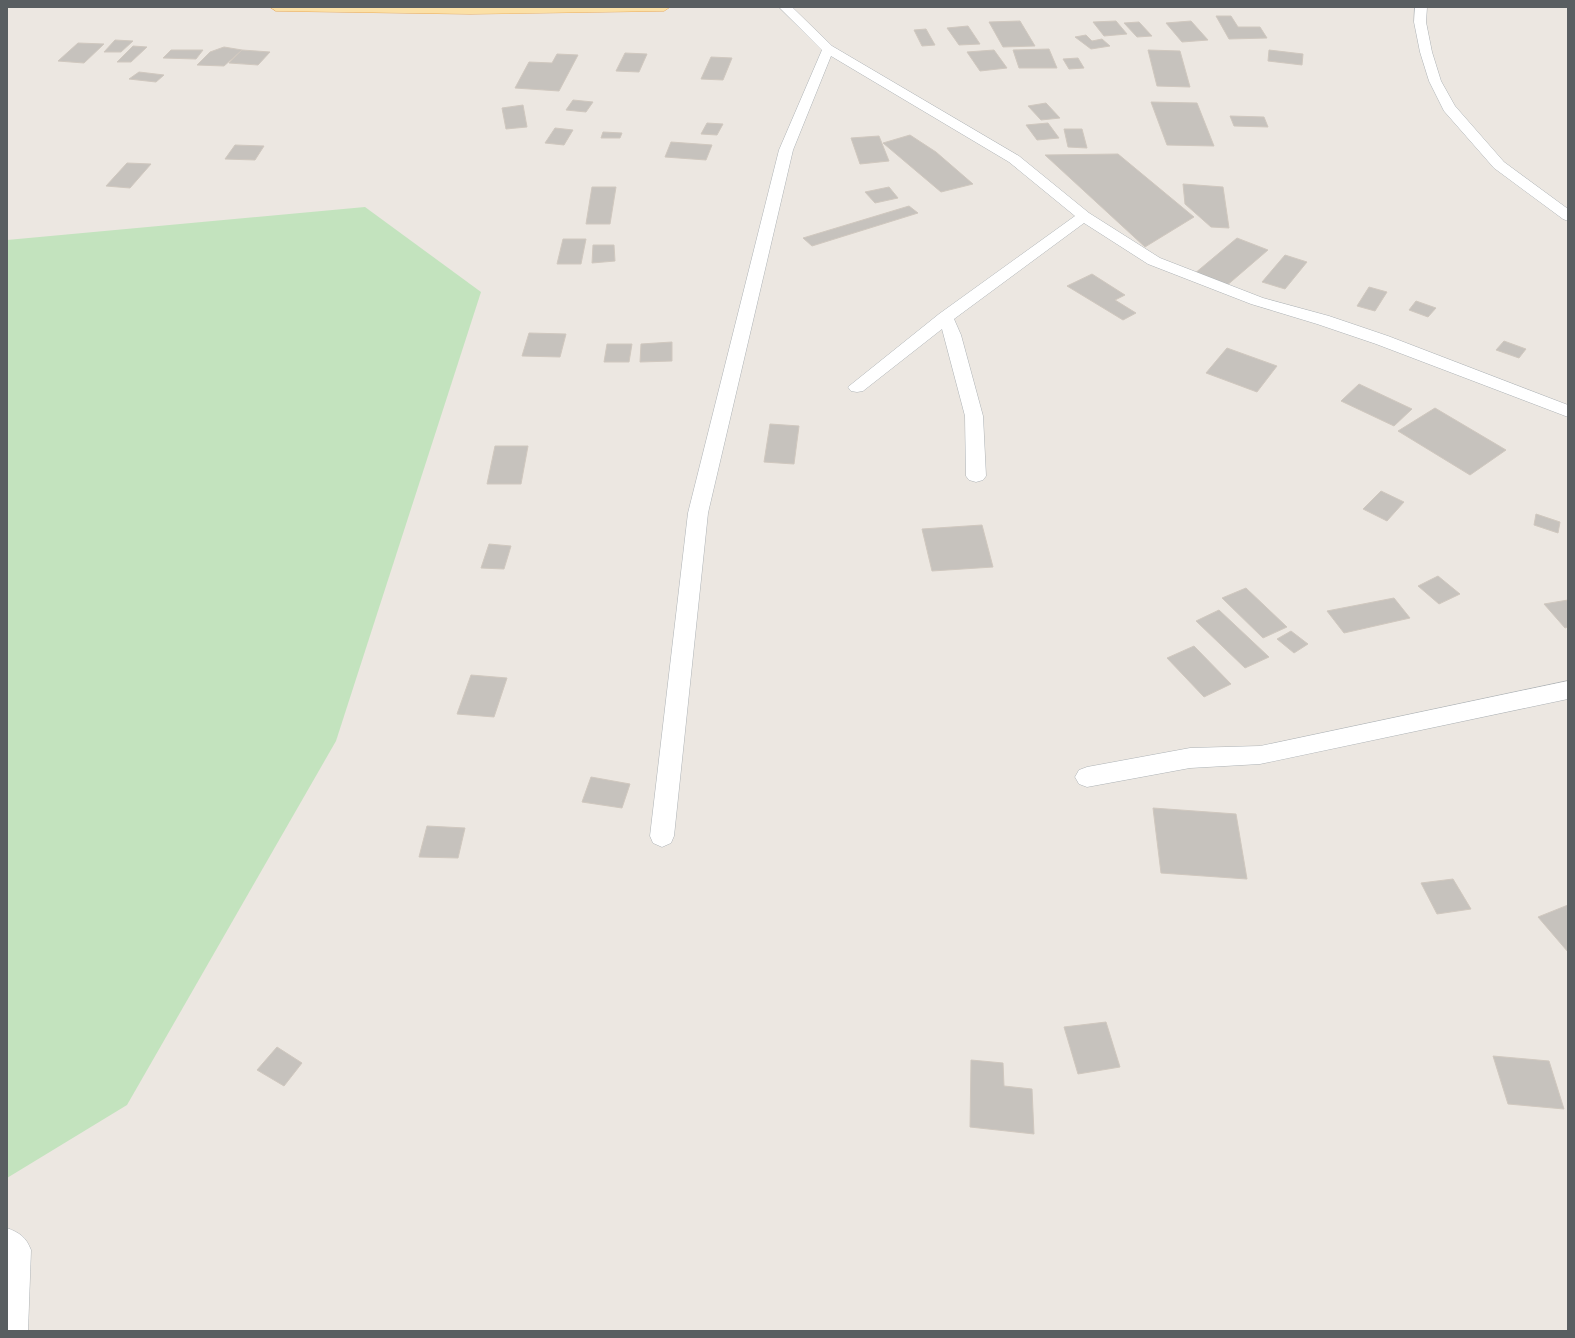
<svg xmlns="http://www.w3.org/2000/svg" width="1575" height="1338" viewBox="0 0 1575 1338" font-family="Quicksand,sans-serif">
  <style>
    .green { fill: #c3e3be }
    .building { fill: #c6c2bd; stroke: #d0c8bf }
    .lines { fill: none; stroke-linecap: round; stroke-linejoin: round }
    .minor-casing { stroke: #aeb3b6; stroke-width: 1 }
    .major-casing { stroke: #eaab5b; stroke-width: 1 }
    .minor { fill: #fff; fill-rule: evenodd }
    .major { fill: #fbe0a6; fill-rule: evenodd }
  </style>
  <rect width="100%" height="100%" fill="#ece7e1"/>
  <path class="green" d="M365 207 481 292 336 741 127 1105 7 1178V240Z"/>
  <g class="building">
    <path d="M1216 16H1231L1238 27H1260L1267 38 1229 39Z"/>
    <path d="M1020 21 1035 46 1003 47 989 22Z"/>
    <path d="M1116 21 1127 34 1104 36 1093 22Z"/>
    <path d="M1191 21 1208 40 1182 42 1166 23Z"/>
    <path d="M1139 22 1152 36 1137 37 1124 23Z"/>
    <path d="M968 26 980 44 959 45 947 28Z"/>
    <path d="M926 29 935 45 922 46 914 30Z"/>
    <path d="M1086 35 1092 41 1102 39 1110 46 1091 49 1075 37Z"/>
    <path d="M115 40 133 41 121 52H104Z"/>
    <path d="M78 43 104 44 84 63 58 61Z"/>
    <path d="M133 46 147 47 131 62H117Z"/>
    <path d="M224 47 242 50 224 66 197 65 210 52Z"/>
    <path d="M1049 49 1057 68H1019L1013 50Z"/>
    <path d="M171 50H203L196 59 163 58Z"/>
    <path d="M242 50 270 52 258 65 229 63Z"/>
    <path d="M994 50 1007 68 980 71 967 52Z"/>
    <path d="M1148 50 1180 51 1190 87 1157 86Z"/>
    <path d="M1269 50 1303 54 1302 65 1268 61Z"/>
    <path d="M625 53 647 54 639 72 616 71Z"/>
    <path d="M557 54 578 55 559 91 515 88 529 62 552 63Z"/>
    <path d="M711 57 732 58 723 80 701 79Z"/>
    <path d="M1078 58 1084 68 1069 69 1063 59Z"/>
    <path d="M139 72 164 75 156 82 129 79Z"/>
    <path d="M573 100 593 102 586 112 566 110Z"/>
    <path d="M1151 102 1197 103 1214 146 1167 145Z"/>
    <path d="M1046 103 1060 118 1041 120 1028 106Z"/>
    <path d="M523 105 527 127 506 129 502 108Z"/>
    <path d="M1230 116 1264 117 1268 127 1234 126Z"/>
    <path d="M707 123 723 124 717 135 701 134Z"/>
    <path d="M1048 123 1059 138 1037 140 1026 125Z"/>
    <path d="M555 128 573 130 564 145 545 143Z"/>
    <path d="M1064 129H1082L1087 148 1068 147Z"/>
    <path d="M603 132 622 133 620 138H601Z"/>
    <path d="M910 135 936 152 973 184 941 192 883 143Z"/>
    <path d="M879 136 889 161 860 164 851 138Z"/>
    <path d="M671 142 712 145 706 160 665 157Z"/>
    <path d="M235 145 264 146 255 160 225 159Z"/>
    <path d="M1118 154 1194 217 1145 247 1045 155Z"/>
    <path d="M127 163 151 164 130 188 106 186Z"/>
    <path d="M1183 184 1223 187 1229 228 1211 227 1185 204Z"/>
    <path d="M592 187H616L610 224H586Z"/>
    <path d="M889 187 898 198 875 203 865 192Z"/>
    <path d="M909 206 918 213 812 246 803 238Z"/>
    <path d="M1237 238 1268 250 1225 287 1194 274Z"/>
    <path d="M563 239H586L581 264H557Z"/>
    <path d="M593 245H614L615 261 592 263Z"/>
    <path d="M1285 255 1307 262 1285 289 1262 282Z"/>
    <path d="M1092 274 1125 295 1115 300 1136 313 1123 320 1067 286Z"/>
    <path d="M1369 287 1387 292 1375 311 1357 306Z"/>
    <path d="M1416 301 1436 308 1428 317 1409 310Z"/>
    <path d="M529 333 566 334 560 357 522 356Z"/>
    <path d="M1504 341 1526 349 1519 358 1496 350Z"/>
    <path d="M672 342V361L640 362 641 344Z"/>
    <path d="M607 344H632L629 362H604Z"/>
    <path d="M1227 348 1277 366 1257 392 1206 373Z"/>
    <path d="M1359 384 1412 409 1394 426 1341 401Z"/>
    <path d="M1435 408 1506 450 1470 475 1398 431Z"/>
    <path d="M770 424 799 426 794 464 764 462Z"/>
    <path d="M495 446H528L521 484H487Z"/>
    <path d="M1381 491 1404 502 1387 521 1363 509Z"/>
    <path d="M1536 514 1560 522 1558 533 1534 525Z"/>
    <path d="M982 525 993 567 932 571 922 529Z"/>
    <path d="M489 544 511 546 504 569 481 568Z"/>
    <path d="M1438 576 1460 594 1439 604 1418 586Z"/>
    <path d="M1246 588 1287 627 1263 638 1222 598Z"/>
    <path d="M1394 598 1410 618 1344 633 1327 611Z"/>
    <path d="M1568 600V627L1565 628 1544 604Z"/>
    <path d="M1219 610 1269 657 1245 668 1196 621Z"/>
    <path d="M1291 631 1308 644 1294 653 1277 639Z"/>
    <path d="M1194 646 1231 684 1204 697 1167 658Z"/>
    <path d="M471 675 507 678 494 717 457 714Z"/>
    <path d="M591 777 630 784 622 808 582 802Z"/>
    <path d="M1153 808 1236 814 1247 879 1161 873Z"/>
    <path d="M427 826 465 828 458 858 419 857Z"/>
    <path d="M1453 879 1471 909 1437 914 1421 883Z"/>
    <path d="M1568 905V952L1538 917Z"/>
    <path d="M1106 1022 1120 1067 1078 1074 1064 1027Z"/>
    <path d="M277 1047 302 1063 284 1086 257 1070Z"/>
    <path d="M1493 1056 1549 1061 1564 1109 1508 1104Z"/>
    <path d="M971 1060 1003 1063 1004 1086 1032 1089 1034 1134 970 1127Z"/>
  </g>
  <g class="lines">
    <g class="minor-casing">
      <g id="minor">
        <path d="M779 7H792L832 46 1019 156 1089 213 1160 258 1263 298 1329 316 1388 336 1568 405V417L1376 344 1317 324 1251 304 1148 264 1084 223 954 319 961 335 983 416 986 476 983 480 976 482 969 480 966 476 965 416 942 329 863 391 857 392 851 391 848 387 939 314 1075 216 1009 162 831 56 793 150 708 513 674 836 671 843 662 847 653 843 650 836 688 513 779 150 822 50Z"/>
        <path d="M1415 7H1427L1426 22 1432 52 1441 81 1455 106 1504 162 1568 209V221L1563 219 1494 168 1444 111 1429 81 1420 52 1414 22Z"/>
        <path d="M1568 681V699L1260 764 1190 768 1087 787 1079 784 1075 777 1079 770 1087 767 1190 748 1260 746Z"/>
        <path d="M7 1228C20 1233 26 1237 31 1250L28 1331H7Z"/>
      </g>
    </g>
    <g class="major-casing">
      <path id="major" d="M270 7H670L664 11 470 14 276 11Z"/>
    </g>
    <use href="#minor" class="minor"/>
    <use href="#major" class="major"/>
  </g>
  <rect width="1575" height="1338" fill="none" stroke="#595e61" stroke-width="16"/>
</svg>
